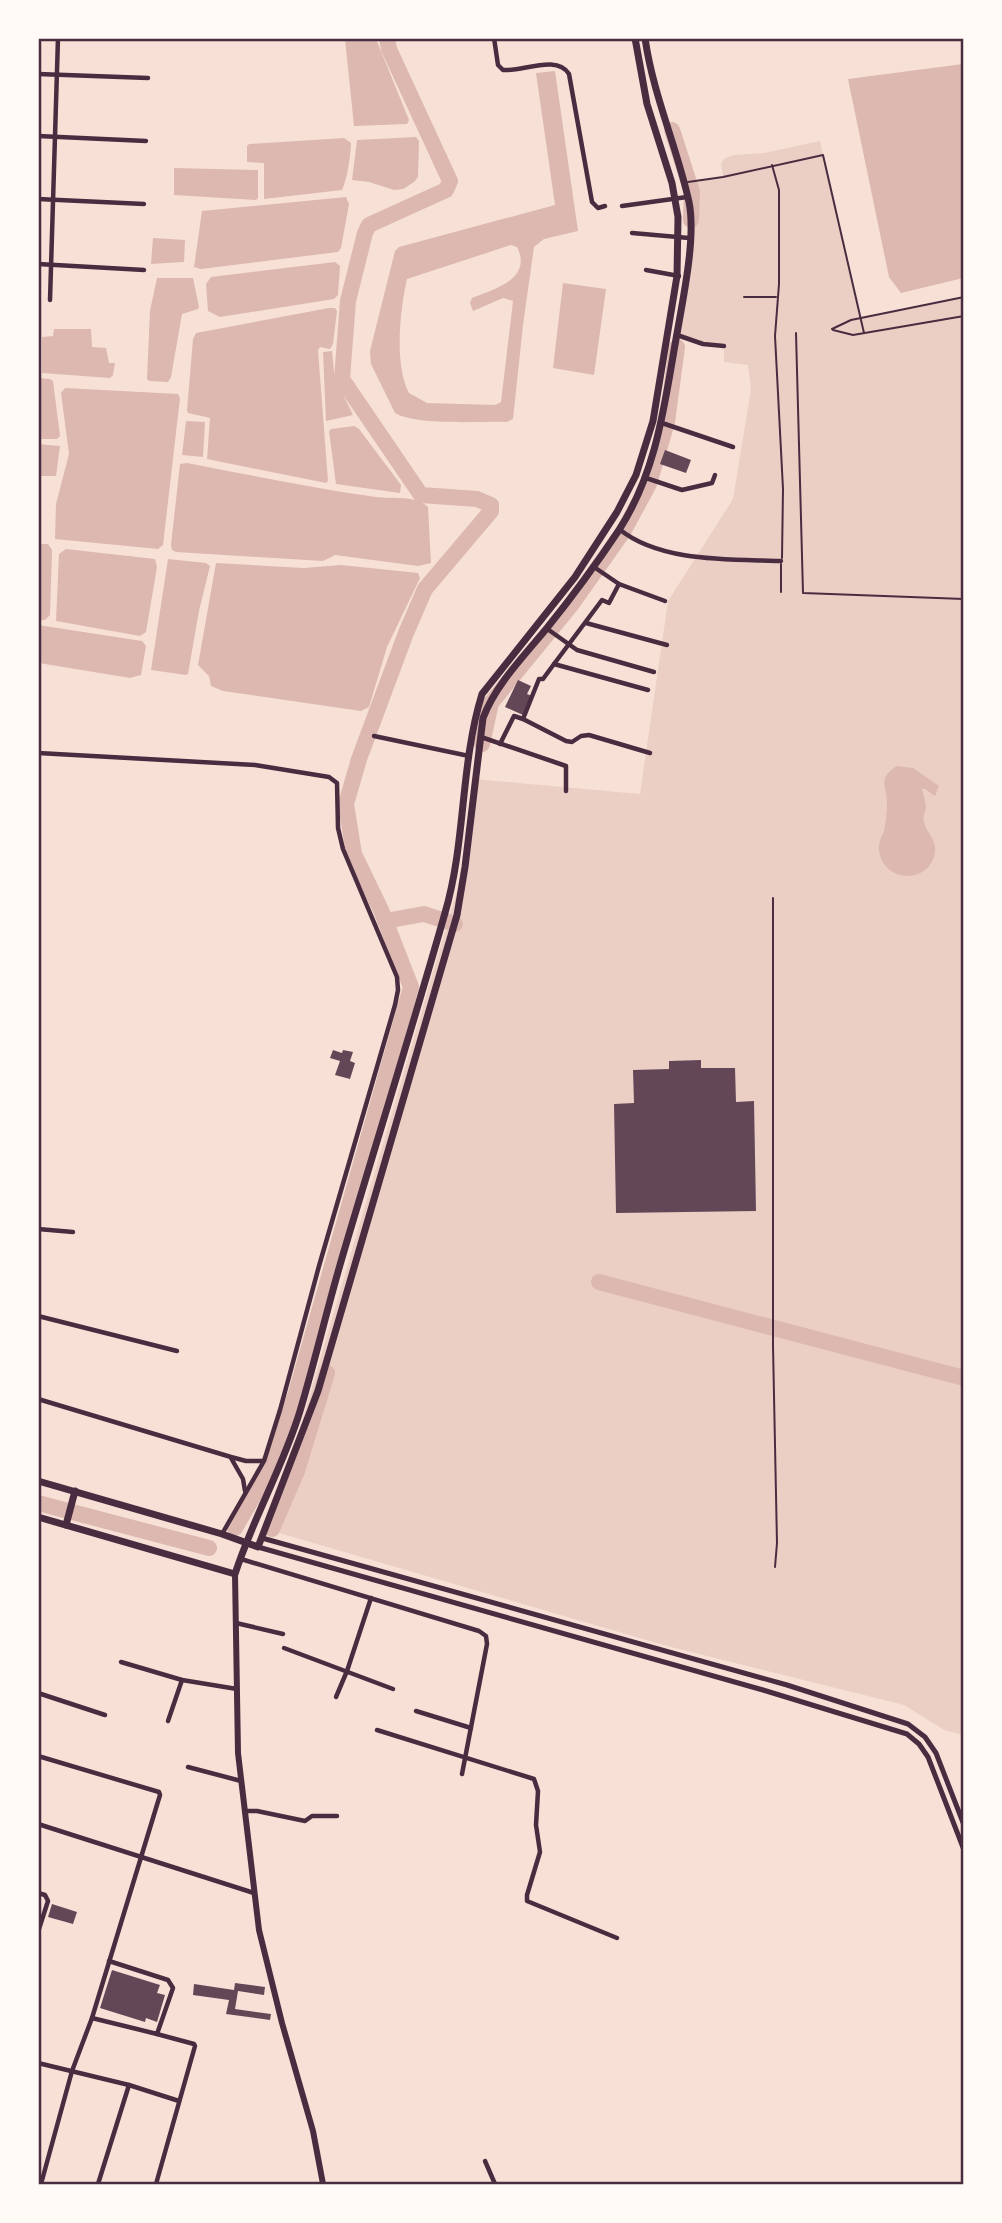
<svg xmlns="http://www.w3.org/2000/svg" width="1002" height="2223" viewBox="0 0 1002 2223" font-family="'PT Sans',sans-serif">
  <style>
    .green { fill: #ebcfc5 }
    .water { fill: #dcb8b0; fill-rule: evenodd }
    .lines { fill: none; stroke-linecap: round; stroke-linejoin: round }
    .river { stroke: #dcb8b0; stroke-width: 16 }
    .building { fill: #644757 }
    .service { stroke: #4a2c40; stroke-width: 2 }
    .minor { stroke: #4a2c40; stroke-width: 4.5 }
    .tertiary { stroke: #4a2c40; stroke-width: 5 }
    .secondary { stroke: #4a2c40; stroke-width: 6 }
    .primary { stroke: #4a2c40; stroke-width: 7 }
    .neatline { fill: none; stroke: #4a2c40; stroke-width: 2.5 }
  </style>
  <rect width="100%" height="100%" fill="#f7e1d7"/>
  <path class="green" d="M820 141 860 318 963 297V1735L944 1730 904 1705 667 1646 265 1529 289 1466 465 863 475 779 640 794 668 601 733 499 751 389 748 365 724 362V346L703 344 677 335 690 221 685 183 723 177 721 163 725 158 734 155 764 153Z"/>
  <g class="water">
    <path d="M345 39H376L409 120 407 124 354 126Z"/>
    <path d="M963 64V278L901 293 889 277 848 79Z"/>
    <path d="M555 71 578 231 544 239 534 247 523 325 513 419 507 422C480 421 417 426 395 413L371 364 370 351 395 251 399 247 555 205 536 73ZM511 245 517 247C533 279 494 289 472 298L470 303 473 311 503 298 513 301 501 402 495 405 427 403 409 393C394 365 400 309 407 279Z"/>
    <path d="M416 137 419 141 418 177 414 182 403 189 394 190 369 182 352 180 357 140Z"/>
    <path d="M344 138 351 143C351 153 347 181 342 190L264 199V163L247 162V146L249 144Z"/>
    <path d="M174 168 258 170V198L256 200 174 195Z"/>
    <path d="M346 197 349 204 341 248 338 252 201 269 194 267 202 211Z"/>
    <path d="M153 238 185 240 184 262 151 264Z"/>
    <path d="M335 262 340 266 338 295 334 299 220 317 208 311 206 284 211 277Z"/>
    <path d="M157 278H193L199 307 198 309 182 314 171 377 168 382 149 381 147 379 150 311Z"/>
    <path d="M563 283 606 289 594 375 553 368Z"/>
    <path d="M329 308H335L337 311 333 344 330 349 320 347 318 350 328 481 326 483 207 459 210 418 188 413 187 410 193 339 196 333Z"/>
    <path d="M54 329H91L92 347 106 348 109 363H115L113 375 110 378 42 373V337L53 336Z"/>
    <path d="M332 351 334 372 338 384 353 415 326 421 323 352Z"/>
    <path d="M38 378 50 379 53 381 60 436 57 439H39Z"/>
    <path d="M65 388 178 394 180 398 163 545 158 549 55 539 56 504 69 454 61 393Z"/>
    <path d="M186 421 205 422 203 457 182 455Z"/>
    <path d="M354 426 359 429 401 485 400 493 336 484 329 431 331 429Z"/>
    <path d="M38 444 60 446 56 476H39Z"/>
    <path d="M187 463C250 475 312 488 376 497 392 499 416 495 428 507L431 563 418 566 335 555 323 561 176 552 172 550 171 545 180 464Z"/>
    <path d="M39 544H48L52 550 50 615 45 620H39Z"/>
    <path d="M66 549 155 559 157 567 146 632 140 636 56 621 59 554Z"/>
    <path d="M168 559 206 563 210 566 199 611 188 674 186 675 151 670Z"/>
    <path d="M216 563 304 568 341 565 418 573 420 578 387 647 369 707 361 711 223 691 211 686 209 676 198 665Z"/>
    <path d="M38 625 142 641 146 646 141 675 130 678 39 663Z"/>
    <path d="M897 766 913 768 939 786 935 796 925 789H922C923 794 925 801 926 806 926 811 922 816 924 822 926 832 937 840 935 852 931 883 885 885 879 851 878 843 881 838 884 831 886 822 887 812 887 803 887 786 877 778 897 766Z"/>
  </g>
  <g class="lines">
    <g class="river">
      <path d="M672 130 692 192 691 220"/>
      <path d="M482 744 491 703 572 604 623 532 649 484 667 422 677 347"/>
      <path d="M385 921 424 914 455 924"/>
      <path d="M599 1282 964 1378"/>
      <path d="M38 1503 209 1548"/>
      <path d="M235 1528 271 1466 296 1393 411 987 381 910 354 854 346 804 359 759 406 633 425 589 491 511V505L477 499 421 495 342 379 348 301 365 233 369 225 446 190 450 181 389 49 387 38"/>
      <path d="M272 1529 297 1471 327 1373"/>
    </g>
  </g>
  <g class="building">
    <path d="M665 450 691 460 686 473 660 464Z"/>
    <path d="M518 680 531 686 527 694 532 696 523 715 505 707Z"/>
    <path d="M333 1050 342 1053 343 1050 353 1052 350 1061 355 1063 350 1079 335 1075 340 1061 330 1058Z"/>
    <path d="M701 1060V1068H735L736 1102 754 1101 756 1211 616 1213 614 1104 634 1103 633 1070 669 1069V1061Z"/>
    <path d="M52 1904 77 1912 73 1924 48 1917Z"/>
    <path d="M112 1970 160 1985 157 1993 165 1995 157 2022 146 2018 145 2022 100 2008Z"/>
    <path d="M235 1983 265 1987 264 1995 238 1991 235 2009 271 2014 270 2020 226 2014 229 2000 193 1995 194 1984 234 1990Z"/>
  </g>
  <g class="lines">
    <g class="service">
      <path d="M772 165 779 190V284L775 336 783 489 782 558"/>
      <path d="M688 182 723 177 823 155 864 333"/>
      <path d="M744 297H776"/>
      <path d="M832 329 851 320 964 297"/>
      <path d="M833 330 853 335 964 316"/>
      <path d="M796 333 803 593 964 599"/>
      <path d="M781 592V564"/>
      <path d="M773 898V1346L777 1543 775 1567"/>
    </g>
    <g class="minor">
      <path d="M494 38 498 65 503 70C522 72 557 54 569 74L592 202 598 208 605 206"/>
      <path d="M38 74 148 78"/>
      <path d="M38 136 146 141"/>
      <path d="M38 199 144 204"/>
      <path d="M622 206 687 197"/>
      <path d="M632 233 689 238"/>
      <path d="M38 264 144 270"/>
      <path d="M646 270 679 276"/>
      <path d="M50 300 58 38"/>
      <path d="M677 335 703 344 724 346"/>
      <path d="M662 423 733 447"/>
      <path d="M646 478 682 490 712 483 715 475"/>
      <path d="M619 529C661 563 731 559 781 561"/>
      <path d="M594 567 619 584 665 601"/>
      <path d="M586 623 667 645"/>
      <path d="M546 628 577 650 654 672"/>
      <path d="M554 664 602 600 609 603 619 584"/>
      <path d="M523 719 566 741 572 742 581 736 589 735 650 753"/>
      <path d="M374 736 469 756"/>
      <path d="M481 737 566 766V791"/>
      <path d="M500 744 514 716 523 719 539 679H543L554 664 648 690"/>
      <path d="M38 753 255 765 329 777 337 783 338 828 343 849 397 977 398 990 395 1005 319 1266 280 1410 264 1461 222 1534"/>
      <path d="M38 1229 73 1232"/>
      <path d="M38 1316 177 1351"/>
      <path d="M38 1399 231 1457 246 1461H263"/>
      <path d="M231 1458 243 1479 245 1491"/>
      <path d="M241 1559 479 1631 486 1636 487 1644 462 1774"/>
      <path d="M236 1623 283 1634"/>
      <path d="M284 1648 393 1689"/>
      <path d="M121 1662 182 1680 237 1689"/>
      <path d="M38 1693 105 1715"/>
      <path d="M336 1697 347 1671 371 1598"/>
      <path d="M416 1711 471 1728"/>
      <path d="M168 1721 182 1680"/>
      <path d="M377 1730 534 1779 538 1791 536 1825 540 1852 527 1895V1901L617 1938"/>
      <path d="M38 1756 159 1792 160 1795 92 2018 72 2071 41 2184"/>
      <path d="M188 1767 241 1781"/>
      <path d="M246 1811H257L305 1821 312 1816H337"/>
      <path d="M38 1824 254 1893"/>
      <path d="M38 1893 45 1895 48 1901 38 1932"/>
      <path d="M92 2018 157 2034 173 1988 168 1980 109 1961"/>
      <path d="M38 2063 129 2085 179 2101"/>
      <path d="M485 2161 495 2184"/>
      <path d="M98 2184 129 2085"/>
      <path d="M156 2184 195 2046 194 2044 157 2034"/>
    </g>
    <g class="tertiary">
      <path d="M262 1538 787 1685 908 1724 925 1737 936 1753 964 1825"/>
      <path d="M258 1547 763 1690 907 1734 919 1744 928 1757 964 1850"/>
    </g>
    <path class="secondary" d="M235 1574 238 1753 259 1930 282 2023 313 2131 323 2184"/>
    <g class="primary">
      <path d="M38 1481 222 1534 258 1547 318 1391 457 915 465 867 483 718C496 684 524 656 547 628 572 597 597 563 619 530 659 468 665 398 678 328 684 293 696 236 689 202 677 147 653 95 645 38"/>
      <path d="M38 1517 235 1574C253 1518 283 1467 300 1411 315 1361 327 1309 342 1258 376 1143 412 1029 445 913 466 842 460 765 482 694L575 577 617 512 636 475 653 421 677 276 678 217 672 183 647 104 635 38"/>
      <path d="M66 1525 75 1491"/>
    </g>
  </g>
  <rect width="1002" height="2223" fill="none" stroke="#fffaf5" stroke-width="80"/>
  <rect x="40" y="40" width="922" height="2143" class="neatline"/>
</svg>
